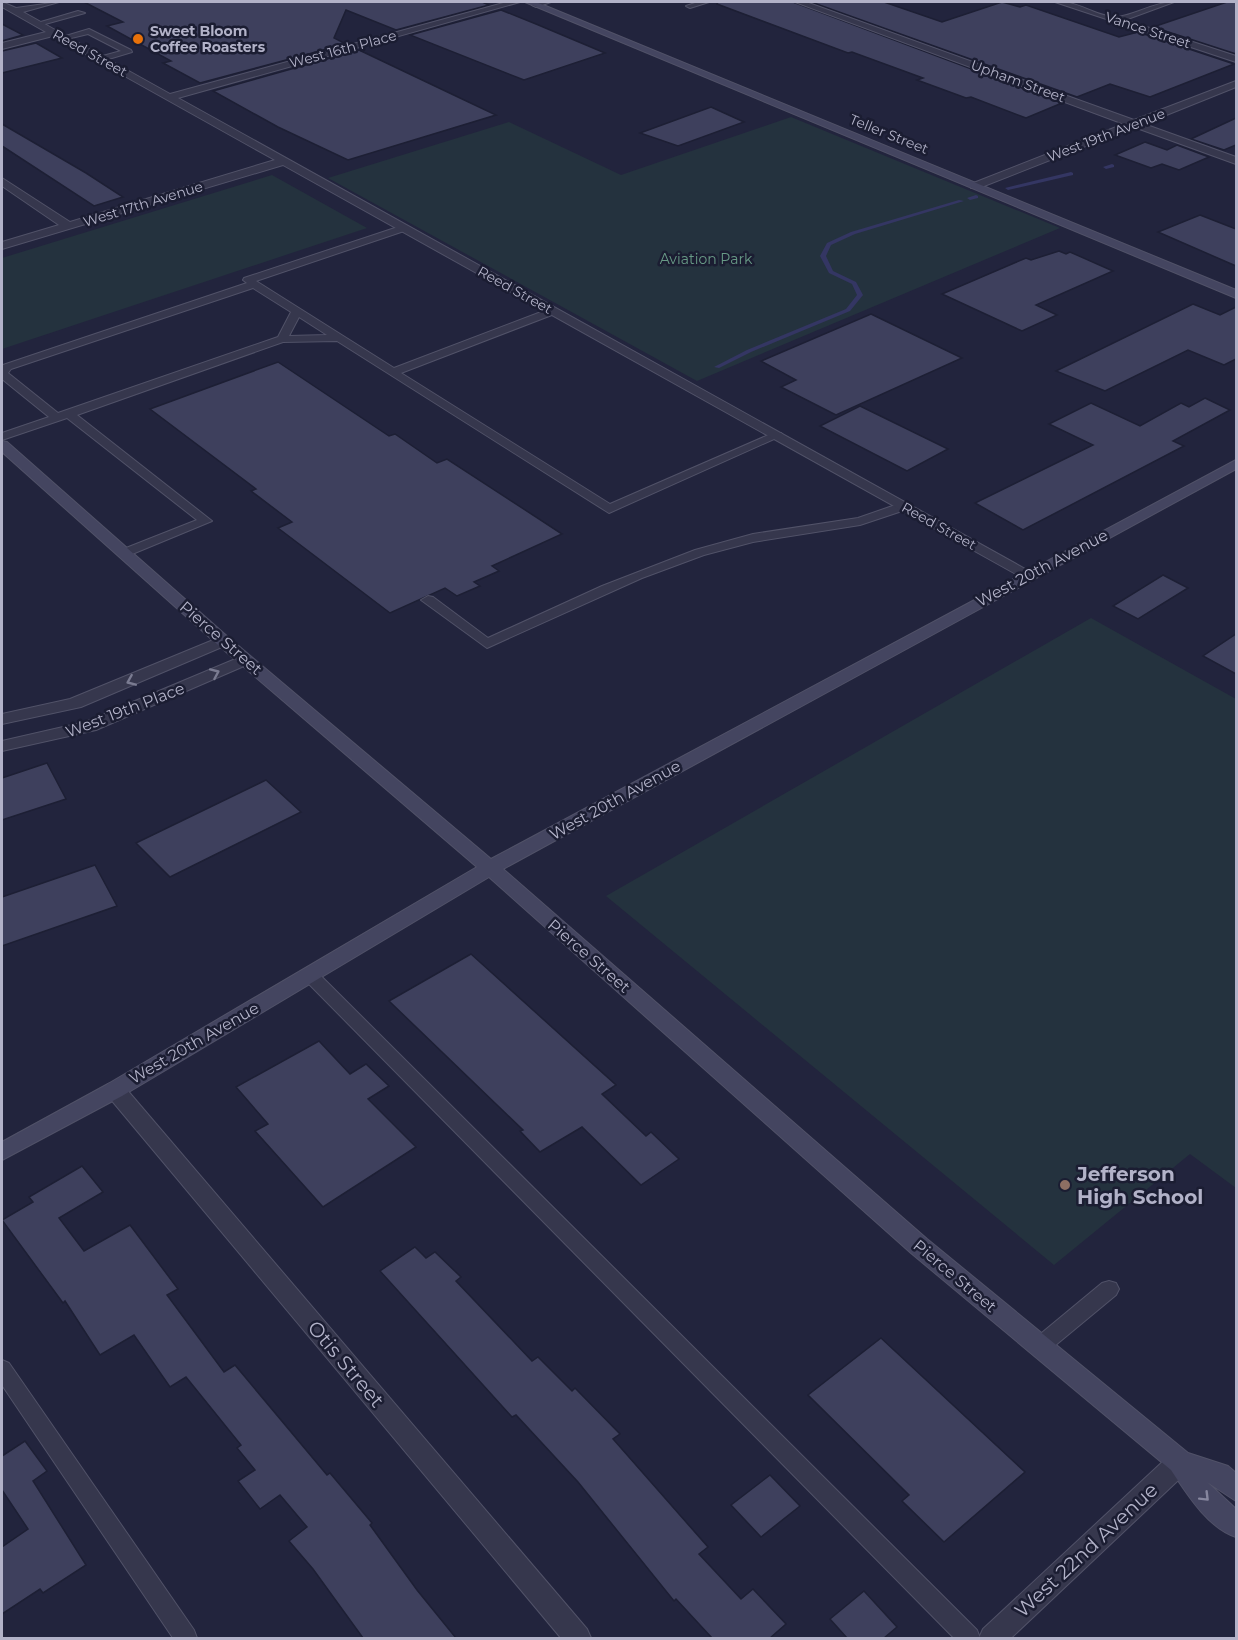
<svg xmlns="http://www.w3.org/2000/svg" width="1238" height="1640" viewBox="0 0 1238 1640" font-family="Montserrat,sans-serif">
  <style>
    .green { fill: #24323e }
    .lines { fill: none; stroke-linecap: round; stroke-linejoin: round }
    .stream { fill: #343663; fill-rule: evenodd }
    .building { fill: #3e405d; stroke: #1d1f34; stroke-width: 1.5 }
    .lane-casing { stroke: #515268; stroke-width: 2 }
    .street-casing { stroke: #515268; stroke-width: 2 }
    .secondary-casing { stroke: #515268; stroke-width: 2 }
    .lane { fill: #36374d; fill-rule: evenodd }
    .street { fill: #36374d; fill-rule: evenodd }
    .secondary { fill: #444560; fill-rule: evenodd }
    .oneway { stroke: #7a7b91 }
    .oneway2 { stroke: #86869e }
    .food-dot { fill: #e8710a; stroke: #1b1d32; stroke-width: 2 }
    .education-dot { fill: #8d6e63; stroke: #1b1d32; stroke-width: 2 }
    .labels { text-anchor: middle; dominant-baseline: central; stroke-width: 5; stroke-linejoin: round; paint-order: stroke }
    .far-street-label { font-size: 14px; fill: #b2b2c8; stroke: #1b1d32 }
    .far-poi-label { font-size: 14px; font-weight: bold; fill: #b2b2c8; stroke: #1b1d32; text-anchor: start }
    .far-park-label { font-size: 14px; fill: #689a86; stroke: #1b1d32 }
    .street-label { font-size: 16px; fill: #b2b2c8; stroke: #1b1d32 }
    .near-poi-label { font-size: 20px; font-weight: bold; fill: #b2b2c8; stroke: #1b1d32; text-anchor: start }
    .near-street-label { font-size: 20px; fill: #b2b2c8; stroke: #1b1d32 }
  </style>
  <rect width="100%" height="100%" fill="#22243d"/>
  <g class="green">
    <path d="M791 117 1060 228 697 381 328 178 509 122 621 175Z"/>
    <path d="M272 175 367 228 2 349V258Z"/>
    <path d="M1091 618 1236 699V1188L1190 1154 1054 1265 606 896Z"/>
  </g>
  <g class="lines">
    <g class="stream">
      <path d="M1112 164 1114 165V167L1106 169 1103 167Z"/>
      <path d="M1071 172 1073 173V175L1008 190 1005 188Z"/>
      <path d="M976 195 978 196V198L970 200 967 198Z"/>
      <path d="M959 200 964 201 855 234 831 245 826 256 833 271 856 282 863 295 850 311 751 352 719 368 714 367 747 350 846 309 857 295 852 284 829 273 820 256 827 243 851 232Z"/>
    </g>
  </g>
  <g class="building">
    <path d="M84 2H482L489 5 396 30 346 10 334 38 346 44 200 83 163 63 171 61 107 26 123 22Z"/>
    <path d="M718 2H793L1062 103 1026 118 971 97 966 98 917 80 923 78 852 52 848 53 717 4Z"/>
    <path d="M811 2H884L942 22 1002 2 1020 7 1026 5 1119 37 1138 32 1234 64 1150 97 1110 84 1077 97Z"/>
    <path d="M1227 2H1236V54L1153 27Z"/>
    <path d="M501 10 536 24 605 53 524 80 410 35Z"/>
    <path d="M2 24 23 35 2 41Z"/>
    <path d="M36 43 62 58 2 73V51Z"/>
    <path d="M359 50 460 98 496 115 348 160 278 127 213 91Z"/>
    <path d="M711 107 744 122 678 146 640 133Z"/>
    <path d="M1236 118V145L1224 150 1191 139Z"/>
    <path d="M2 124 86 173 123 197 94 206 2 146Z"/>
    <path d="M1145 142 1167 150 1177 145 1209 157 1179 170 1162 164 1151 168 1115 155Z"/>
    <path d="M1200 215 1236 229V266L1158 232Z"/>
    <path d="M1059 251 1066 254 1070 252 1113 271 1036 305 1057 315 1022 331 942 294 1026 258 1031 260Z"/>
    <path d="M1193 304 1220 315 1236 307V359L1224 365 1188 350 1105 391 1056 371Z"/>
    <path d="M871 314 962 358 836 415 781 387 796 380 761 361Z"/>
    <path d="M278 362 389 436 395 434 437 463 447 459 562 534 492 566 499 571 474 582 480 586 457 596 445 588 390 613 278 528 292 522 251 491 256 489 150 409Z"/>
    <path d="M1205 398 1230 410 1173 441 1184 446 1023 530 975 503 1093 445 1049 424 1091 403 1140 426 1181 403 1189 407Z"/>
    <path d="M860 406 948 449 907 471 820 426Z"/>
    <path d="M1163 575 1188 588 1138 619 1113 606Z"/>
    <path d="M1236 634V674L1203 656Z"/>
    <path d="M47 763 66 799 2 820V778Z"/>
    <path d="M266 780 301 812 170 877 136 843Z"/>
    <path d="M95 865 117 906 2 946V897Z"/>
    <path d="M471 954 616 1085 602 1094 646 1136 651 1132 679 1159 641 1185 582 1127 540 1152 520 1131 523 1130 389 1001Z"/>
    <path d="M319 1041 350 1074 366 1064 389 1086 368 1099 416 1147 323 1207 255 1131 268 1124 236 1087Z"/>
    <path d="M82 1166 103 1192 59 1218 84 1251 130 1225 178 1289 167 1295 224 1372 235 1365 327 1475 330 1473 372 1523 370 1525 417 1590 456 1638H363L313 1569 289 1541 307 1527 280 1495 260 1509 238 1481 255 1470 237 1448 241 1445 186 1377 170 1387 134 1335 100 1355 65 1301 63 1303 2 1220 33 1202 29 1197Z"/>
    <path d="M415 1247 426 1258 435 1252 461 1277 456 1281 532 1361 538 1357 572 1391 575 1388 620 1434 613 1439 708 1547 699 1554 741 1599 753 1589 786 1624 770 1638H712L676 1599 674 1601 578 1482 516 1415 512 1417 380 1271Z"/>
    <path d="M881 1338 1025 1472 944 1542 902 1501 909 1495 808 1395Z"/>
    <path d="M25 1441 47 1471 33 1481 86 1565 43 1593 40 1589 2 1614V1547L28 1529 2 1490V1456Z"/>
    <path d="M770 1475 800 1506 761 1537 731 1505Z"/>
    <path d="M864 1591 897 1627 884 1638H847L830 1619Z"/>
  </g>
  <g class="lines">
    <g class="lane-casing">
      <g id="lane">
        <path d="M540 2H551L536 7 532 5Z"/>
        <path d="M698 2H709L690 8 686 6Z"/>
        <path d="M78 11 85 13 38 26 34 24Z"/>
        <path d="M89 29 131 50 132 52 102 61H99V57L121 51 88 34 63 40 59 38Z"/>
        <path d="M404 225 409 228 407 230 256 281 394 368 549 309H557V313L401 373 610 504 773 433H781L783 435 609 513 337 341 283 342 77 415 212 521 125 557 121 556V550L197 520 67 418 2 440V433L49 417 2 379 3 365 247 283 243 280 244 278ZM253 288 291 312 278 337 58 413 8 373 11 369ZM299 317 327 335 289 336Z"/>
        <path d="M904 502 910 506 908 509 860 525 753 542 704 555 642 578 487 648 421 600 428 596 433 597 488 638 602 586 695 550 753 534 858 518Z"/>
        <path d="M310 969 316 971 977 1630 980 1638H954L304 979 302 975 304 971Z"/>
        <path d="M1109 1281 1116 1283 1119 1289 1116 1295 1046 1353 1039 1356 1032 1353 1029 1347 1032 1341 1102 1283Z"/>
        <path d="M2 1360 9 1363 194 1630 197 1638H173L2 1385Z"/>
      </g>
    </g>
    <g class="street-casing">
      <g id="street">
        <path d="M2 2 16 8 59 2 23 12 170 94 507 2H520L178 98 1036 575 1028 580 1023 578 283 165 2 249V242L59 225 2 186V178L70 222 275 160 53 36 2 49V43L46 32 2 7Z"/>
        <path d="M795 2H806L1134 120 1236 81V87L1144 124 1236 157V164L1134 127 979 188H971V184L1124 124Z"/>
        <path d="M1055 2C1077 0 1094 16 1115 17 1131 17 1154 2 1174 2L1125 20 1236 56V62Z"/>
        <path d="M223 636 229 638 231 641 229 644 81 707 2 724V714L70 699Z"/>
        <path d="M245 655 253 660 251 663 96 730 2 751V741L85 722Z"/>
        <path d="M115 1082 122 1084 587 1629 591 1638H561L108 1096 105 1090 108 1084Z"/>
        <path d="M1180 1451 1189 1454 1192 1462 1189 1470 1011 1638H979L983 1629 1171 1454Z"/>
      </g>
    </g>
    <g class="secondary-casing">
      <g id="secondary">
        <path d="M525 2H536L1236 290V298Z"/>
        <path d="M2 441 7 442 229 638 491 859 1236 460V469L503 869 927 1239 1188 1453 1228 1466 1236 1473V1501L1207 1482 1236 1509V1537C1208 1528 1187 1494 1171 1470L911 1253 489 877 122 1096 2 1160V1142L108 1084 477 867 217 644 2 452Z"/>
      </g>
    </g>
    <use href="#lane" class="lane"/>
    <use href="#street" class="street"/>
    <use href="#secondary" class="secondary"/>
  </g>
  <defs><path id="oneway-chevron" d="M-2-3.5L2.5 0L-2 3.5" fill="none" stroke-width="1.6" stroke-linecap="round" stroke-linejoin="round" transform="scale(1.5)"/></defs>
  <g class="oneway">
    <use href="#oneway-chevron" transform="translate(215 673) rotate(-24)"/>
    <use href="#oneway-chevron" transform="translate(131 681) rotate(157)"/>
  </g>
  <use class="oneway2" href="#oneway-chevron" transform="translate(1205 1497) rotate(45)"/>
  <circle class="food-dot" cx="138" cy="39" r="6"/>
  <circle class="education-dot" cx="1065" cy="1185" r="6"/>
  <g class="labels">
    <g class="far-street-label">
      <text transform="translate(1148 30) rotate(18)">Vance Street</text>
      <text transform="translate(343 49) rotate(-15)">West 16th Place</text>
      <text transform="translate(90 53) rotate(29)">Reed Street</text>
      <text transform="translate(1018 81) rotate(20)">Upham Street</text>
      <text transform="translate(889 134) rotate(22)">Teller Street</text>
      <text transform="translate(1106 135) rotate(-21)">West 19th Avenue</text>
      <text transform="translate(143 204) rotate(-17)">West 17th Avenue</text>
      <text transform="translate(515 290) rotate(29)">Reed Street</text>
      <text transform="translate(939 526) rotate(29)">Reed Street</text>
    </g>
    <g class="far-poi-label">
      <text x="150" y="31">Sweet Bloom<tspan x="150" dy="16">Coffee Roasters</tspan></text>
    </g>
    <g class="far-park-label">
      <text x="706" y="259">Aviation Park</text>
    </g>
    <g class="street-label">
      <text transform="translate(1042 568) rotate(-28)">West 20th Avenue</text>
      <text transform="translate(221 638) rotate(41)">Pierce Street</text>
      <text transform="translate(125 710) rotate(-21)">West 19th Place</text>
      <text transform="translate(615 800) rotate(-29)">West 20th Avenue</text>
      <text transform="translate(589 956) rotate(41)">Pierce Street</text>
      <text transform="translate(194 1043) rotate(-30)">West 20th Avenue</text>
      <text transform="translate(955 1276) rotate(40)">Pierce Street</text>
    </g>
    <g class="near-poi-label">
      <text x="1077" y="1174">Jefferson<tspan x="1077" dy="23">High School</tspan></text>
    </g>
    <g class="near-street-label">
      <text transform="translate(346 1364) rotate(50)">Otis Street</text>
      <text transform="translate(1086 1550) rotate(-43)">West 22nd Avenue</text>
    </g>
  </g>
  <rect width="1238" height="1640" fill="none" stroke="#b2b2c8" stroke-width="6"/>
</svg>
